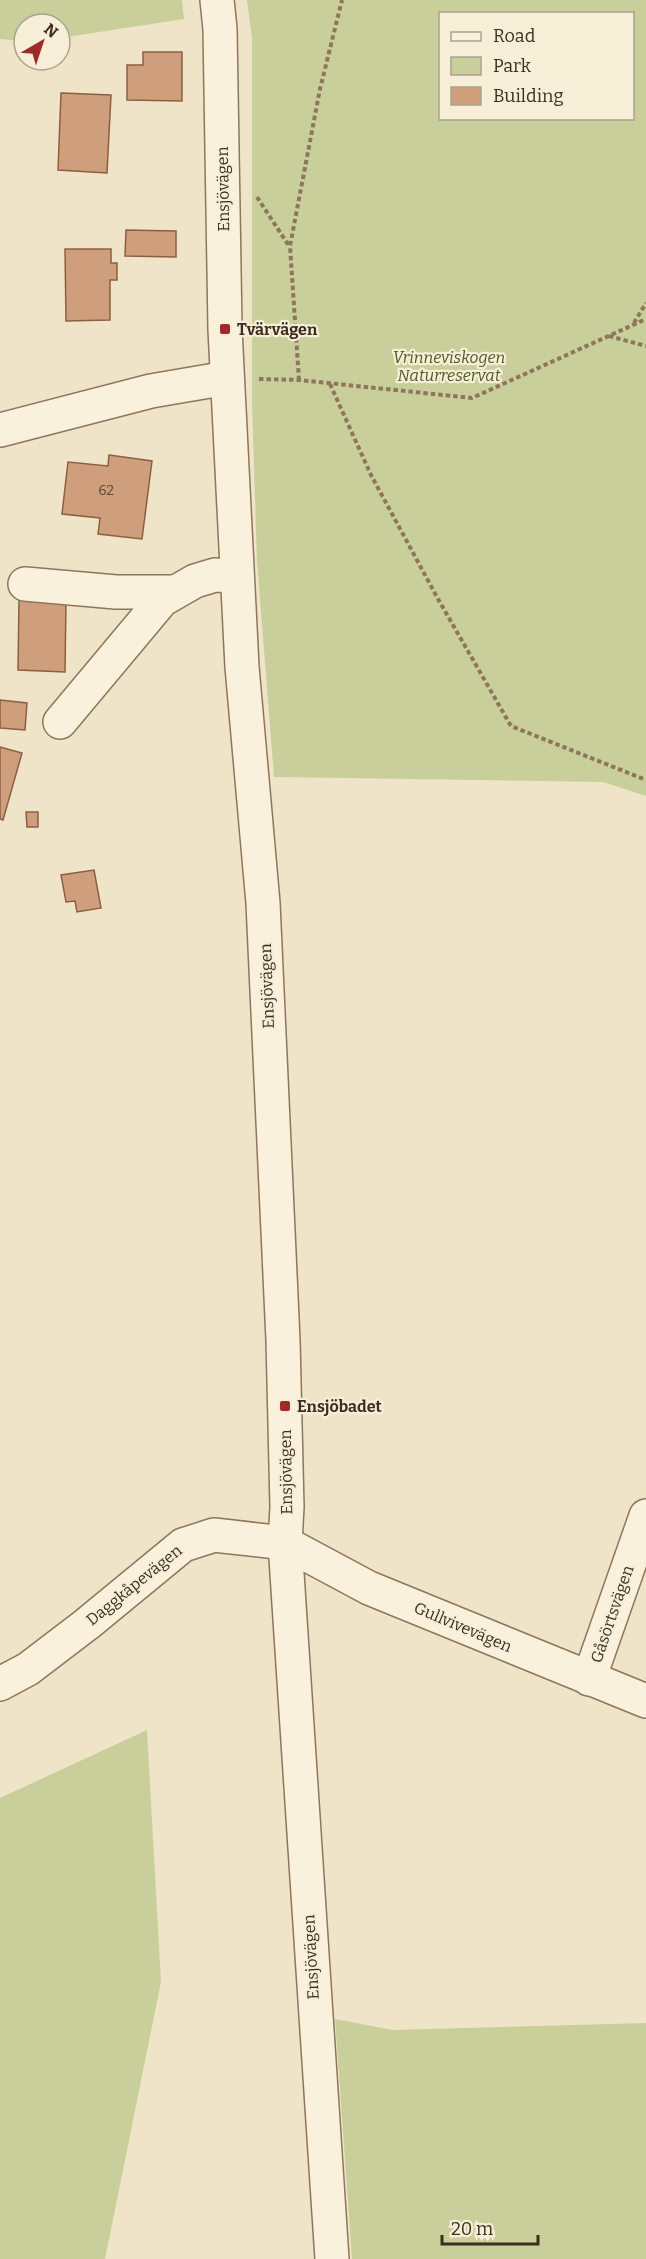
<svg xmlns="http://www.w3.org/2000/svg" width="646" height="2259" viewBox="0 0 646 2259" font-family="Bitter,serif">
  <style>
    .green { fill: #c9cf9b; fill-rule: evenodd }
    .building { fill: #cf9f7d; stroke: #8d5f41; stroke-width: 1.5 }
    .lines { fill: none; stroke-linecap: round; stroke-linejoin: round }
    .minor-casing { stroke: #8d765c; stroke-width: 36 }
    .path { stroke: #8d765c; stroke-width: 4; stroke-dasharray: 4.5 3; stroke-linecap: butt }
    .minor { stroke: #faf1dc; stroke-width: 33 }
    .poi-dot { fill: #9e2a2b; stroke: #f7eed8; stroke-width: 2 }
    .labels { text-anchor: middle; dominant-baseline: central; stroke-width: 4.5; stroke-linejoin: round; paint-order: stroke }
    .number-label { font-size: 14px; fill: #624a37 }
    .street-label { font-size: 16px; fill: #3d2e20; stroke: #f7eed8 }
    .poi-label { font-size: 16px; font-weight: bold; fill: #3d2e20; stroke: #f7eed8; text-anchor: start }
    .park-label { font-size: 16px; font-style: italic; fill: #4d5a26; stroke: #f7eed8 }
  </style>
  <rect width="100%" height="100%" fill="#f0e4c8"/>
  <g class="green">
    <path d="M0 0H182L184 19 60 38V24H24V41L0 39Z"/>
    <path d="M247 0H646V796L603 782 274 777 257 561 252 405V39ZM440 14H632V118H440Z"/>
    <path d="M147 1730 161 1982 105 2259H0V1798Z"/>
    <path d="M335 2019 393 2030 646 2023V2259H352Z"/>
  </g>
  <g class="building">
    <path d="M143 52H182V101L127 100V65H143Z"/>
    <path d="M61 93 111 95 107 173 58 170Z"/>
    <path d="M126 230 176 231V257L125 256Z"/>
    <path d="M65 249H111V263H117V280H110V320L66 321Z"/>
    <path d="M109 455 152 461 142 539 98 534 100 518 62 514 68 462 108 466Z"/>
    <path d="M19 600 66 601 65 672 18 670Z"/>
    <path d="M0 700 27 703 25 730 0 728Z"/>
    <path d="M0 747 22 753 3 820 0 819Z"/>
    <path d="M26 812H38V827H27Z"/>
    <path d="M94 870 101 908 77 912 75 901 66 902 61 875Z"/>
  </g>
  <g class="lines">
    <g class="minor-casing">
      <g id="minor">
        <path d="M217 0 220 29 225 329 242 667 263 903 283 1340 287 1507 285 1543 332 2259"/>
        <path d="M0 430 151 391 227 378"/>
        <path d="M25 584 116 592H173"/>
        <path d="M60 722 162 600 195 581 215 575 237 576"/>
        <path d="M589 1679 646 1516"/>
        <path d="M0 1684 28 1669 87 1624 183 1545 214 1535 285 1543 369 1588 646 1701"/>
      </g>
    </g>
    <g class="path">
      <path d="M257 197 289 246"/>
      <path d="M634 323 646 303"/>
      <path d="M609 336 646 346"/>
      <path d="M259 379 299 380 472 398 646 319"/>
      <path d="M299 380 290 246 320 89 342 0"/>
      <path d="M330 384 371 475 438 599 511 726 646 780"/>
    </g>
    <use href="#minor" class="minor"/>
  </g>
  <g class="poi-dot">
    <rect x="219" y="323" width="12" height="12" rx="3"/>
    <rect x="279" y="1400" width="12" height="12" rx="3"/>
  </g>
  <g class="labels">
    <g class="number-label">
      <text x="106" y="490">62</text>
    </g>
    <g class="street-label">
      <text transform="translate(223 189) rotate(-91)">Ensjövägen</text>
      <text transform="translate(267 986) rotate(-92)">Ensjövägen</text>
      <text transform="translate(286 1472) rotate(-91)">Ensjövägen</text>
      <text transform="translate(134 1585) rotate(-39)">Daggkåpevägen</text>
      <text transform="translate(612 1614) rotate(-71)">Gåsörtsvägen</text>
      <text transform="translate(463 1627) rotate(23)">Gullvivevägen</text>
      <text transform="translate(311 1957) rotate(-93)">Ensjövägen</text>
    </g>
    <g class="poi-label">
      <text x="237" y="329">Tvärvägen</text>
      <text x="297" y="1406">Ensjöbadet</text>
    </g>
    <g class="park-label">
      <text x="449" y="357">Vrinneviskogen<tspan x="449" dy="18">Naturreservat</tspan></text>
    </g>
  </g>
  <rect x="439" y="12" width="195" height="108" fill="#f7eed8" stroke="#ada18e" stroke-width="1.5"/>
  <rect x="451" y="32" width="30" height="9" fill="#faf1dc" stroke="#ada18e" stroke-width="1.5"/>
  <text x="493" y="42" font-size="18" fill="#3d2e20">Road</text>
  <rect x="451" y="57" width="30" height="18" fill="#c9cf9b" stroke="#ada18e" stroke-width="1.5"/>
  <text x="493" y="72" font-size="18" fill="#3d2e20">Park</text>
  <rect x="451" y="87" width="30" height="18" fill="#cf9f7d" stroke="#ada18e" stroke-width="1.5"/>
  <text x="493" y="102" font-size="18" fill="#3d2e20">Building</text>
  <g transform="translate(42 42) rotate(39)"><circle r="28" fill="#f7eed8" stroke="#ada18e" stroke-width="1.5"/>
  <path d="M0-4.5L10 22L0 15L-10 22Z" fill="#9e2a2b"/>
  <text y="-9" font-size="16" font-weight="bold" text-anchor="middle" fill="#3d2e20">N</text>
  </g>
  <path d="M442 2235v9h96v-9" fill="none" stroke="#3d2e20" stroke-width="3"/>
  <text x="451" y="2235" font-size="18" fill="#3d2e20" stroke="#f7eed8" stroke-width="4.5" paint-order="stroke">20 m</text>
</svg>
